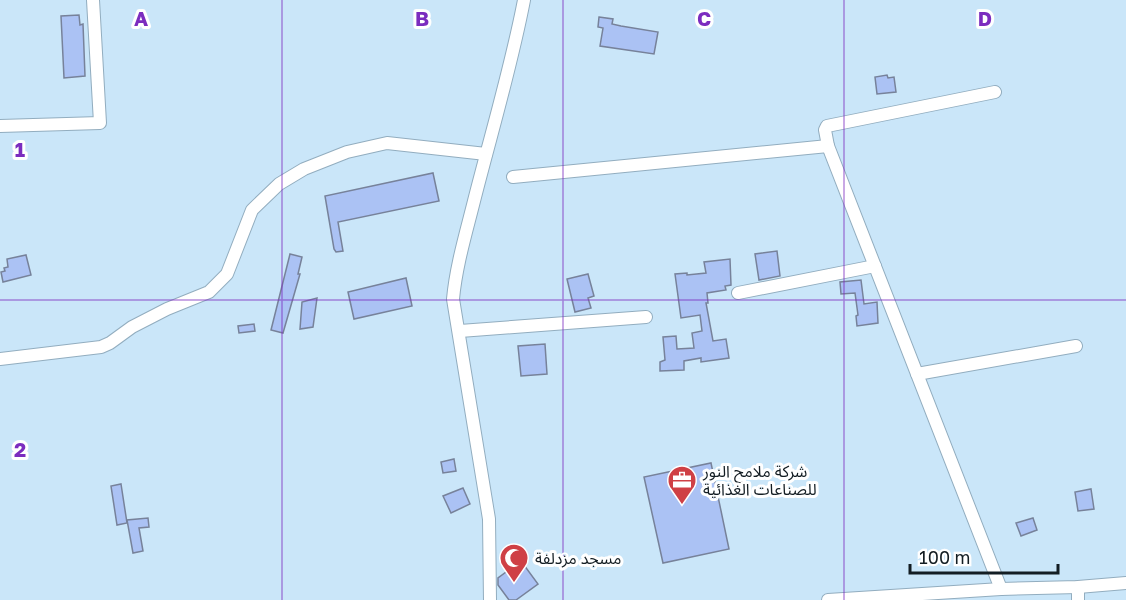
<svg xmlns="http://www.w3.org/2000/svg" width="1126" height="600" viewBox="0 0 1126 600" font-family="'Golos Text','Noto Sans Arabic',sans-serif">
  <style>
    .building { fill: #abc2f4; stroke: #77829a; stroke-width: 1.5 }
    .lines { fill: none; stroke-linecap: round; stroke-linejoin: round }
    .minor-casing { stroke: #92adbf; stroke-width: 14 }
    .minor { stroke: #fff; stroke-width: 12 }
    .grid { fill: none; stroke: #7b2cbf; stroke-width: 1.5; stroke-opacity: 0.55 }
    .labels { text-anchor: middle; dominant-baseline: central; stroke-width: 6; stroke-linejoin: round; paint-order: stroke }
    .poi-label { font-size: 16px; fill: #131d23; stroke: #fff; text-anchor: start }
    .grid-label { font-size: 20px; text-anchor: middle; font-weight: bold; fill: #7b2cbf; stroke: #fff; stroke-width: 6; stroke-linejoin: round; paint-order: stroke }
  </style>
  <rect width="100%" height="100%" fill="#cae6f9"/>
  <g class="building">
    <path d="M79 15 80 25 83 24 85 76 64 78 61 16Z"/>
    <path d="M599 17 613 19 612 24 621 26 658 32 654 54 600 46 603 28 598 27Z"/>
    <path d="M887 75 888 78 894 77 896 92 877 94 875 77Z"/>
    <path d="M433 173 439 201 338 222 343 251 336 252 334 249 325 196Z"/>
    <path d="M777 251 780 276 759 280 755 254Z"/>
    <path d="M290 254 302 257 298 274H300L283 333 271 330Z"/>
    <path d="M26 255 31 275 3 282 1 272 5 271 4 268 8 267 7 259Z"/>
    <path d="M730 259 731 285 725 286 726 290 707 293 708 303H706L713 341 726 339 729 358 701 362V358L684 361V370L660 371V362L665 360 663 337 676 336 677 349 694 348 692 333 702 331 700 315 681 318 675 274 687 273V275L706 273 704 262Z"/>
    <path d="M588 274 594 296 588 298 591 308 575 312 567 279Z"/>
    <path d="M406 278 412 306 354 319 348 292Z"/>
    <path d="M861 280 864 304 877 302 878 323 857 326 856 316 858 315 855 293 841 294 840 282Z"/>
    <path d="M317 298 313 327 300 329 302 302Z"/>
    <path d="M254 324 255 331 239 333 238 326Z"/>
    <path d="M545 344 547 374 521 376 518 346Z"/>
    <path d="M454 459 456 471 443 473 441 462Z"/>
    <path d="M711 463 729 549 663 563 644 477Z"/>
    <path d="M121 484 127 523 117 525 111 486Z"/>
    <path d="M463 488 470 504 451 513 443 496Z"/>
    <path d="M1091 489 1094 509 1078 511 1075 492Z"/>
    <path d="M148 518 149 527 139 528 143 551 133 553 127 520Z"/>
    <path d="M1033 518 1037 530 1021 536 1016 523Z"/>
    <path d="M521 561 538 584 516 600H509L498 585V578Z"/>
  </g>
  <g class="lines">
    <g class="minor-casing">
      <g id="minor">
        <path d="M995 92 827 126 825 130 828 146 1001 589"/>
        <path d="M0 126 100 123 93 0"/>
        <path d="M513 177 828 146"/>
        <path d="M738 293 875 266"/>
        <path d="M460 331 646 317"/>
        <path d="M0 359 101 347 110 343 132 327 167 309 209 292 227 274 252 210 279 184 304 169 347 152 387 143 486 154"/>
        <path d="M917 374 1076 346"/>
        <path d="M490 600 489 519 453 299C456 266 466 233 474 201 491 134 511 68 524 0"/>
        <path d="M828 600 1001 589 1078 587 1126 583"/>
        <path d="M1078 600V587"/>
      </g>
    </g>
    <use href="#minor" class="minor"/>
  </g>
  <path class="grid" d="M282 0V600M563 0V600M844 0V600M0 300H1126"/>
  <defs>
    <g id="office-pin" transform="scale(1.5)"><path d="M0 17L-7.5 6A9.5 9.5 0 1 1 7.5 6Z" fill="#cf4045" stroke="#fff"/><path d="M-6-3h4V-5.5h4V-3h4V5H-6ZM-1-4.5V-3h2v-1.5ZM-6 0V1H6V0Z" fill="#fff"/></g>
    <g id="mosque-pin" transform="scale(1.5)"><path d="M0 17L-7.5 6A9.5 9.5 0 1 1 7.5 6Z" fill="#cf4045" stroke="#fff"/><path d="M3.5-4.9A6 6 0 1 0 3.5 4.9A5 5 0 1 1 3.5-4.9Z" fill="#fff"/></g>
  </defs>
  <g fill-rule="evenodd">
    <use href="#office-pin" x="682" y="480"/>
    <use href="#mosque-pin" x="514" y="558"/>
  </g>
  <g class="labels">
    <g class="poi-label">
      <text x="703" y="471">شركة ملامح النور<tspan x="703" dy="18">للصناعات الغذائية</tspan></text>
      <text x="535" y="558">مسجد مزدلفة</text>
    </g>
  </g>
  <g class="grid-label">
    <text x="141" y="26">A</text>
    <text x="422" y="26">B</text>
    <text x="704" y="26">C</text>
    <text x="985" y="26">D</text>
    <text x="20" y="157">1</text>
    <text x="20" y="457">2</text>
  </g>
  <path d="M910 564v9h148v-9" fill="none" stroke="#131d23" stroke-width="3"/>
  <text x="919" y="564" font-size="18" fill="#131d23" stroke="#ffffff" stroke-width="4.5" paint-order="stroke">100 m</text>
</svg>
